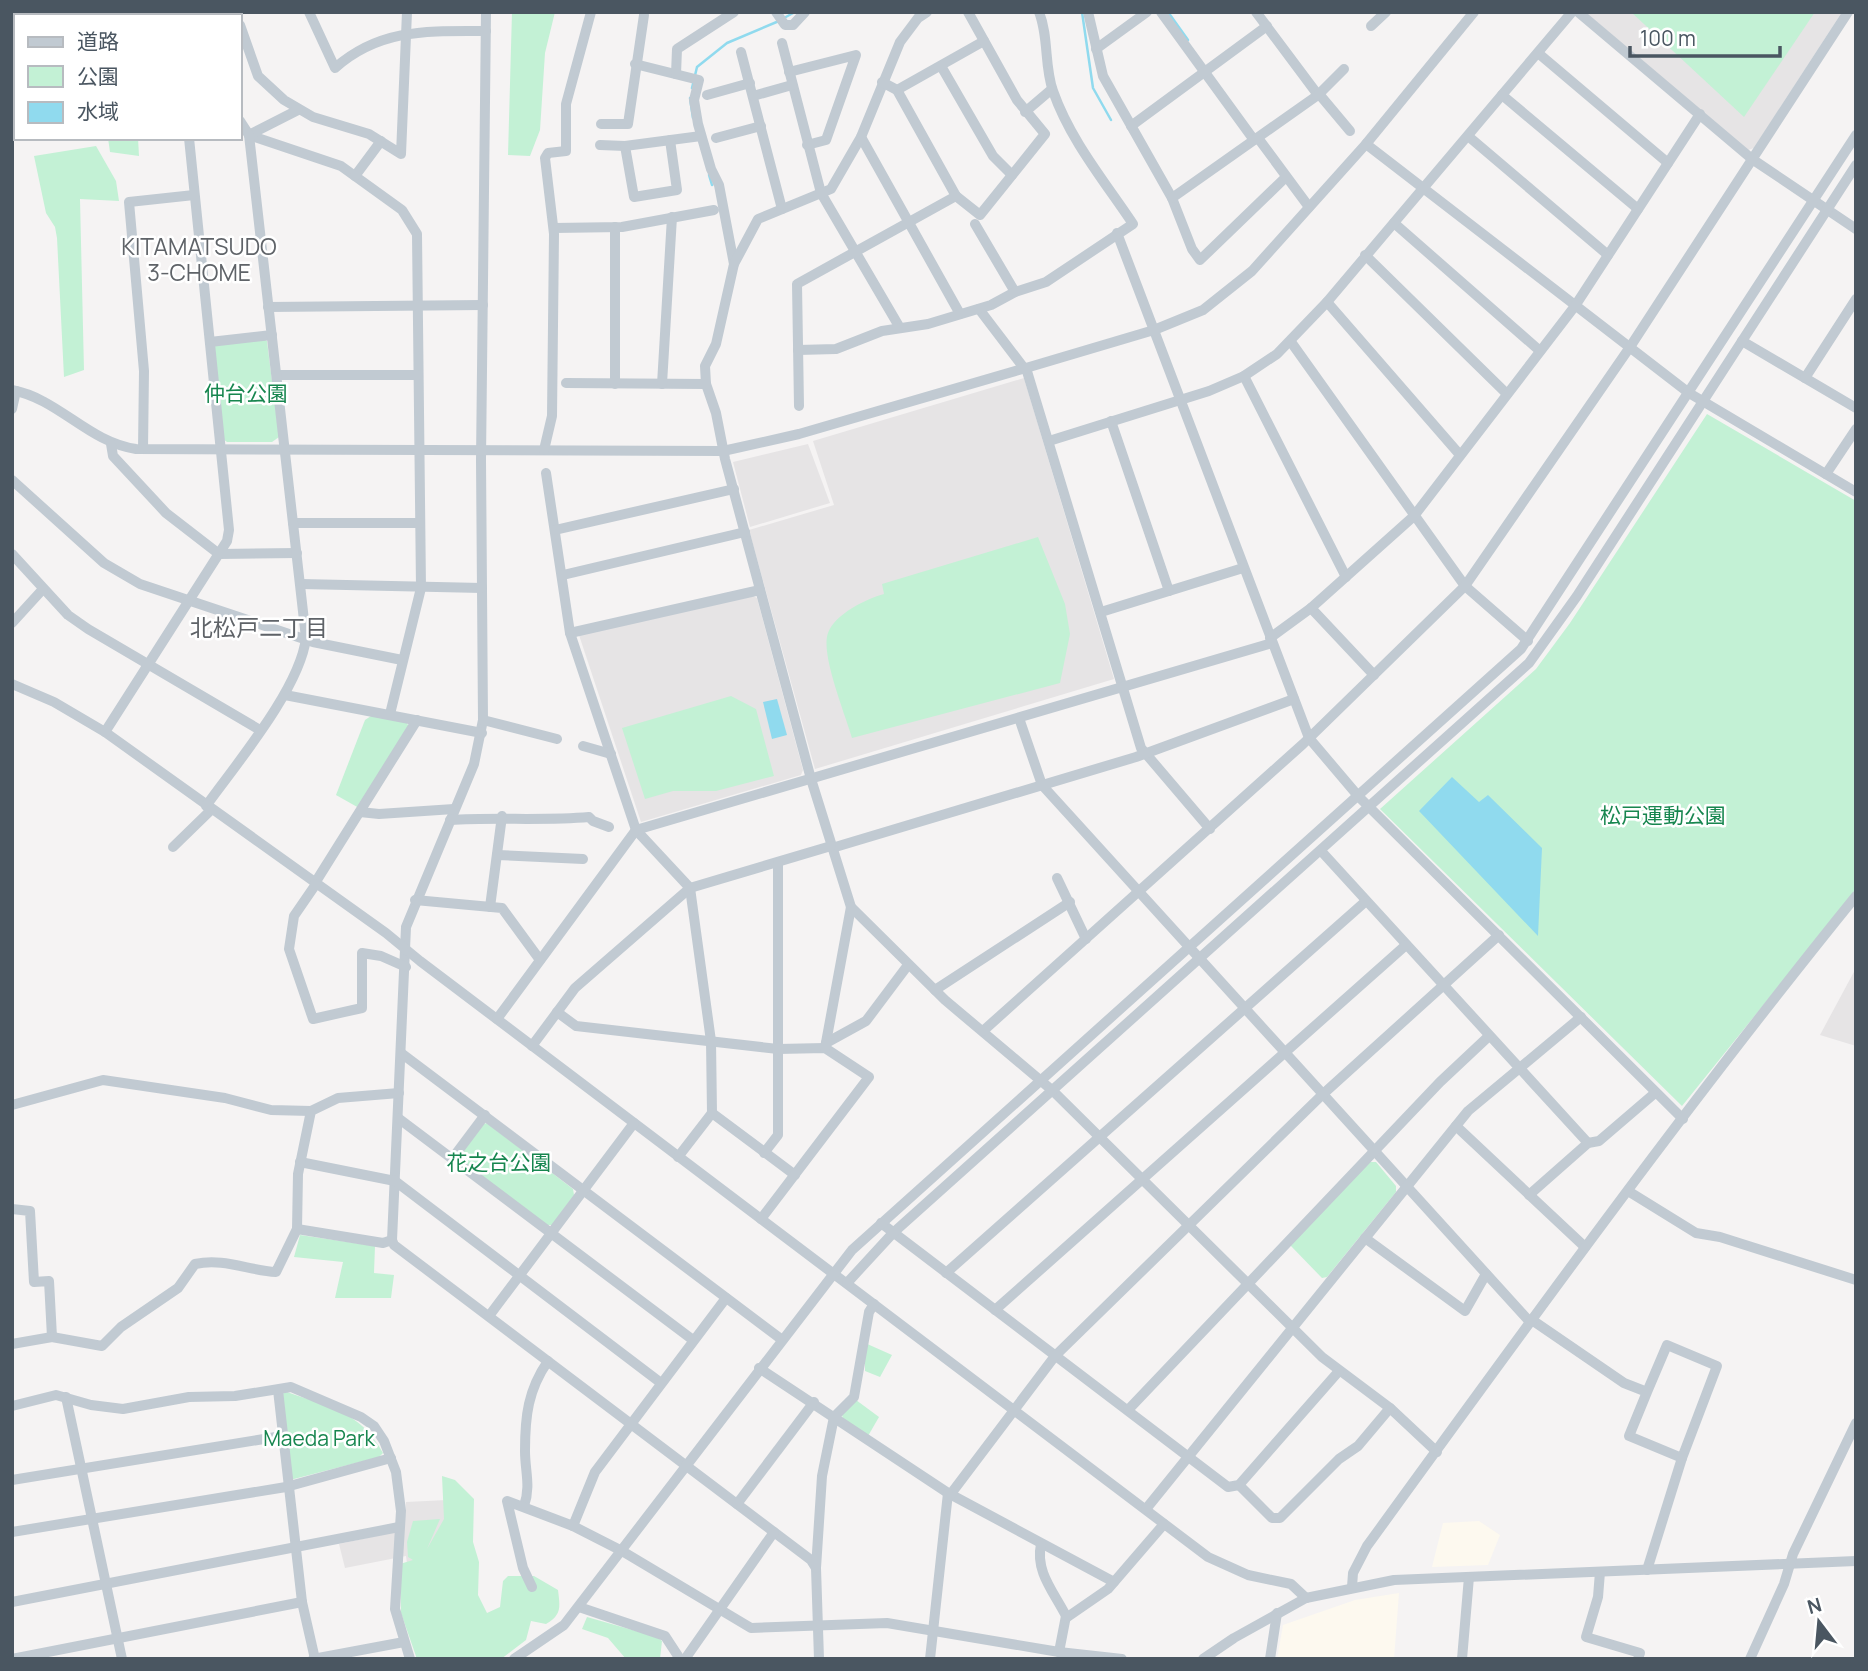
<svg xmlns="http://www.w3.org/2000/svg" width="1868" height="1671" viewBox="0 0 1868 1671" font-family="Manrope,'Noto Sans JP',sans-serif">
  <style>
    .commercial { fill: #fdf9ef }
    .education { fill: #e6e4e5 }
    .green { fill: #c3f1d5 }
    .water { fill: #90daee }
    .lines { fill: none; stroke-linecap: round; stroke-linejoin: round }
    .stream { stroke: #90daee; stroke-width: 2.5 }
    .highway-casing { stroke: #7690ad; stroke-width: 18 }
    .minor { stroke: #c1cad2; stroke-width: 10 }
    .highway { stroke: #8ba5c1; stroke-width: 14 }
    .labels { text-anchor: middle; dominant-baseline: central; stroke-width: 5; stroke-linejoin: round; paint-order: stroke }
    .park-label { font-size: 21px; fill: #17864f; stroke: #fff }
    .neighbourhood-label { font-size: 23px; fill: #5f6368; stroke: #fff }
  </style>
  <rect width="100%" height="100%" fill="#f5f3f3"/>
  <g class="commercial">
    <path d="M1479 1521 1500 1535 1488 1565 1432 1567 1443 1523Z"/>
    <path d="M1399 1593 1394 1659H1277L1283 1625 1355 1600Z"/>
  </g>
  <g class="education">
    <path d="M1585 12H1842L1754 148 1748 150Z"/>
    <path d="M1024 378 1114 679 815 769 749 530 834 505 813 441Z"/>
    <path d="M808 444 830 503 750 527 733 462Z"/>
    <path d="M753 596 757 598 803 770 801 775 641 822 579 635Z"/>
    <path d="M1856 968V1046L1820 1035Z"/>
    <path d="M447 1500 448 1516 426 1558 408 1570 406 1556 345 1568 339 1544 404 1530 406 1502Z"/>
  </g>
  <g class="green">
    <path d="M512 12H555L545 53 540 130 530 156 508 155Z"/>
    <path d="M1631 12H1815L1744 117Z"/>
    <path d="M108 138H138L139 156 110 152Z"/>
    <path d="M96 146 116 181 119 201 80 199 84 370 64 377 57 238 55 227 46 213 34 156Z"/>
    <path d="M263 339 267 341 279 437 272 442H227L223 439 213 349 216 345Z"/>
    <path d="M1707 414 1856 501V890L1682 1106 1380 809 1536 669 1570 623Z"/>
    <path d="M1038 537 1065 604 1070 634 1060 683 852 738C846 716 820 654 828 633 835 614 866 599 884 594L882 584Z"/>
    <path d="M731 696 756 709 774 776 716 791H673L645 799 622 728Z"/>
    <path d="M374 714 406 721 409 727 359 808 336 795 365 720Z"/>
    <path d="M487 1123 573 1189 574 1195 552 1225H546L459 1160 458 1155 480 1125Z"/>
    <path d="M1368 1162H1376L1396 1186V1192L1327 1277 1322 1278 1290 1245Z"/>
    <path d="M300 1235 375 1246 374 1273 394 1275 391 1298H335L343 1262 294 1257Z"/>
    <path d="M865 1343 892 1355 880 1377 865 1371Z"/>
    <path d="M287 1392C329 1407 360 1411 383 1453L379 1457 290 1480 281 1394Z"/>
    <path d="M856 1400 879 1417 868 1436 843 1420 842 1414Z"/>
    <path d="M442 1476 455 1480 474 1499 473 1542 479 1562 478 1595 487 1613 500 1607 503 1581 508 1576H534L558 1590C560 1607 562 1615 546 1624L531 1621 526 1640 501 1659H417L401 1613 400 1564 413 1560 408 1557 407 1542 413 1521 440 1519 427 1549 444 1519Z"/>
    <path d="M587 1617 657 1637 662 1641 660 1659H626L608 1638 582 1629Z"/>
  </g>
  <g class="water">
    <path d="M777 699 787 735 772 739 763 702Z"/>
    <path d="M1452 777 1479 802 1488 795 1542 848 1538 936 1419 811Z"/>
  </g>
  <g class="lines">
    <g class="stream">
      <path d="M1082 12 1093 88 1111 120"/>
      <path d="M1168 12 1188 40"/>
      <path d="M784 18 795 12"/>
      <path d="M692 88 697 67 727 43 779 21"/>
      <path d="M690 98 693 118"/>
      <path d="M709 175 712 185"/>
    </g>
    <g class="highway-casing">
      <g id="highway">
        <path d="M28 16 29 12"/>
        <path d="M12 75 16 62"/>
      </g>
    </g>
    <g class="minor">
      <path d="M236 12 237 16"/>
      <path d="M309 12 335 68C380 28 429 31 486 31"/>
      <path d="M486 12 481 460 483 720 474 764 406 927 392 1240 394 1245 811 1560 816 1568 819 1659"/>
      <path d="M776 12 785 25H793L805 12"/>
      <path d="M1088 12 1103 76 1172 198 1192 249 1200 260 1286 177"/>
      <path d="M1161 12 1254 140"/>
      <path d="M1256 12 1318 95"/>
      <path d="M1578 12 1752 159 1856 229"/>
      <path d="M186 16 187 12"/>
      <path d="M240 25 258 76 284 100 313 117 369 134 401 154 407 12"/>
      <path d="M1371 26 1386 12"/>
      <path d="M12 35 16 36"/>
      <path d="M782 43 821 193 900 328"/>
      <path d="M1096 49 1147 12"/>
      <path d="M741 52 782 209"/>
      <path d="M1538 53 1668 163"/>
      <path d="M635 64 699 80 694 100 698 124 711 169 719 185 734 264 716 344 705 366 706 384 716 413 725 459 811 779 851 907 945 1000 1053 1091 1322 1357 1390 1408 1437 1452"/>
      <path d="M941 66 993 156 1012 175"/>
      <path d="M789 72 856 55 826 140 807 145"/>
      <path d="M676 74 677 49 734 12"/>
      <path d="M897 90 984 41"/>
      <path d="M1319 94 1350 131"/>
      <path d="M707 95 750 83"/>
      <path d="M1502 95 1638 209"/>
      <path d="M753 96 792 85"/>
      <path d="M1025 112 1052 89"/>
      <path d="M601 124H628L644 15"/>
      <path d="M1131 126 1267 26"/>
      <path d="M249 135 341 166 402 210 417 234 421 588 390 714"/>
      <path d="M249 135 298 110"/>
      <path d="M1468 136 1608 255"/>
      <path d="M861 137 960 314"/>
      <path d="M716 138 761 126"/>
      <path d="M1258 138 1309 207"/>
      <path d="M1366 144 1689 393 1856 492"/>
      <path d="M600 145 625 146 701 136"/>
      <path d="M625 146 634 197 677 190 670 140"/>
      <path d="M355 176 381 141"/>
      <path d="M956 196 980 215 1045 134 1017 100 968 12"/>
      <path d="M1172 198 1318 95 1344 69"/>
      <path d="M1394 223 1540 351"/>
      <path d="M975 224 1015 292"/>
      <path d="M554 228 622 227 714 210"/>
      <path d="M1117 233 1309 738 1359 797 1683 1119"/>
      <path d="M1365 255 1507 394"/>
      <path d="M734 264 758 219 831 189 861 137 900 42 918 18 927 12"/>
      <path d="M1327 302 1460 455"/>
      <path d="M268 307 483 305"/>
      <path d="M979 309 1024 368"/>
      <path d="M1742 341 1856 408"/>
      <path d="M210 342 272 335"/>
      <path d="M1291 342 1465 586 1528 641"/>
      <path d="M798 350 836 349 882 331 928 324 991 305 1015 292 1046 282 1133 224C1105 182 1070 140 1053 91 1044 66 1049 37 1039 12"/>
      <path d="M1026 368 1141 748 1210 829"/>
      <path d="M277 375H418"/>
      <path d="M1244 376 1346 577"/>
      <path d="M1805 378 1856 299"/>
      <path d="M566 383 706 384"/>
      <path d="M615 384V227"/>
      <path d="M662 384 672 217"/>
      <path d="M12 390C59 399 88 442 136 449L723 451 799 434 1026 368 1154 330 1203 310 1252 271 1366 144 1474 12"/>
      <path d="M799 406 797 284 956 196 897 90 882 82"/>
      <path d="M12 409 16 391"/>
      <path d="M1111 421 1169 591"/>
      <path d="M1049 441 1209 391 1244 376 1277 354 1327 302 1572 12"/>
      <path d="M111 444 113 456 166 513 219 554 297 553"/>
      <path d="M143 449 144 371 129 202 194 195"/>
      <path d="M544 450 552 416 554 234 545 158 548 153 566 151V104L591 12"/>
      <path d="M546 473 570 633 636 830 690 888 711 1041 712 1113 795 1175"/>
      <path d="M1826 474 1856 429"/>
      <path d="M12 480 104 563 140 584 313 642 402 660"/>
      <path d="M293 523H420"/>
      <path d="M555 530 734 489"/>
      <path d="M12 554 68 615 88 629 260 730"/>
      <path d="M563 575 745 532"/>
      <path d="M301 584 482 588"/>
      <path d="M1311 608 1374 675"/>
      <path d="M1101 612 1243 568"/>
      <path d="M12 623 43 589"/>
      <path d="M570 633 760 590"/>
      <path d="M1270 638 1311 608 1414 516 1575 306 1700 114"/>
      <path d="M12 684 54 702 105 732 386 933 420 961 1208 1557 1248 1575 1291 1584 1306 1598"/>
      <path d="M285 695 482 733"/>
      <path d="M1019 718 1042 785 1530 1322"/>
      <path d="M483 720 557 739"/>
      <path d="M105 732 227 541 229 530 189 138"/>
      <path d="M583 746 611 754"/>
      <path d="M206 806C237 763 300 688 306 638L249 135 240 121"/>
      <path d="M360 812 379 814 454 809"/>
      <path d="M450 820C496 817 543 821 589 817L593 821 609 827"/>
      <path d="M173 847 211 810"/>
      <path d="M832 848 1136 757 1294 699"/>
      <path d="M1322 852 1588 1143"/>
      <path d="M497 855 583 859"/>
      <path d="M1057 878 1086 939"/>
      <path d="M315 883 417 720"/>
      <path d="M316 884 294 916 289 949 313 1019 362 1008V953L381 956 406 967"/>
      <path d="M415 900 502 908 540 960"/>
      <path d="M490 907 502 816"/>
      <path d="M935 990 1070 902"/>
      <path d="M557 1012 576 1026 778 1049 825 1048 869 1077 761 1219"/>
      <path d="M497 1019 636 830 1272 643"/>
      <path d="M983 1031 1303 744 1465 586 1630 347 1848 12"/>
      <path d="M826 1043 866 1021 908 965"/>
      <path d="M532 1046 575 988 690 888 831 846"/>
      <path d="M825 1048 851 907"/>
      <path d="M401 1053 781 1339"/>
      <path d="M12 1105 103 1080 225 1098 271 1110 311 1111"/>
      <path d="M398 1118 693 1340"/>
      <path d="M1456 1126 1585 1247"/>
      <path d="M764 1153 778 1135V863"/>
      <path d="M678 1157 712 1113"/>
      <path d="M452 1159 485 1115"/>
      <path d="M300 1162 395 1181 661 1383"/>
      <path d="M1628 1191 1696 1233 1720 1237 1856 1280"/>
      <path d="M1529 1195 1588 1143 1599 1141 1655 1093"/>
      <path d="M12 1209 30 1211 34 1282 49 1281 52 1337"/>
      <path d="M881 1223 1228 1487 1239 1485 1339 1371"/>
      <path d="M297 1229 383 1243 392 1240"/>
      <path d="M1365 1238 1465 1311 1486 1274"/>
      <path d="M946 1273 1366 901"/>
      <path d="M847 1283 893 1233 1529 663 1577 596 1856 165"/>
      <path d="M995 1310 1406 945"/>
      <path d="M489 1316 634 1123"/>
      <path d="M1532 1320 1624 1383 1647 1392 1629 1436 1682 1458 1717 1366 1667 1345 1647 1392"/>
      <path d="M12 1344 52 1337 102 1346 121 1327 178 1288 195 1264C224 1258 247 1270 276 1272L297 1229 298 1174 311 1111 338 1098 399 1093"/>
      <path d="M759 1368 948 1493 1114 1582"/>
      <path d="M278 1390 302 1602 315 1659"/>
      <path d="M66 1397 122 1659"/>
      <path d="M12 1406 56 1395 91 1405 123 1409 189 1397 235 1396 291 1387 361 1417 374 1426 384 1441 396 1472 401 1511 395 1609 410 1659"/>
      <path d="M1128 1410 1440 1082 1489 1036"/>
      <path d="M12 1480 282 1436"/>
      <path d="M1239 1485 1272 1518H1280L1339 1459 1358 1446 1390 1408"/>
      <path d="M950 1495 1055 1356 1322 1095 1499 935"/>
      <path d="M737 1504 814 1402"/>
      <path d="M524 1506C531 1486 525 1471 525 1451 525 1416 528 1390 548 1361"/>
      <path d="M1146 1509 1468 1111 1581 1017"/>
      <path d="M573 1526 595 1472 726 1298"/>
      <path d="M12 1532 286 1487 391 1458"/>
      <path d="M1041 1544C1035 1572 1054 1592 1066 1616L1059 1652"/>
      <path d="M816 1568 822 1476 834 1417 854 1397 869 1312 874 1304"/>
      <path d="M1647 1570 1682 1458"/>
      <path d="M1600 1572 1598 1597 1586 1637 1640 1653 1638 1659"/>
      <path d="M532 1587 523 1568 507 1501 573 1526 622 1551 751 1628 887 1623 1059 1652 1122 1659"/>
      <path d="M1352 1587 1353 1573 1367 1546C1526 1327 1685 1107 1856 896"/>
      <path d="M12 1602 399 1527"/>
      <path d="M579 1607 665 1636 680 1659"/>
      <path d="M1066 1618 1108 1589 1164 1524"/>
      <path d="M12 1659 302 1602"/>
      <path d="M313 1659 404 1642"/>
      <path d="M514 1659 564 1625 852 1250 1521 649 1856 135"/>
      <path d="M685 1659 774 1532"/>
      <path d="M930 1659 948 1493"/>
      <path d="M1203 1659 1234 1638 1306 1598 1394 1580 1856 1561"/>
      <path d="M1270 1659 1277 1613"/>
      <path d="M1462 1659 1469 1577"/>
      <path d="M1750 1659 1784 1584 1793 1554 1856 1423"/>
    </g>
    <use href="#highway" class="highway"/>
  </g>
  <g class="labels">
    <g class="park-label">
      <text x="246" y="393">仲台公園</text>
      <text x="1663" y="815">松戸運動公園</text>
      <text x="499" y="1162">花之台公園</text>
      <text x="319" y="1438">Maeda Park</text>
    </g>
    <g class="neighbourhood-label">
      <text x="199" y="246">KITAMATSUDO<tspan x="199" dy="26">3-CHOME</tspan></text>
      <text x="259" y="627">北松戸二丁目</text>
    </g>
  </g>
  <rect width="1868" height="1671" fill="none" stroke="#4a5661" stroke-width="28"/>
  <rect x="14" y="14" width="228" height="126" fill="#ffffff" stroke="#b7bbc0" stroke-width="2"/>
  <rect x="28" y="37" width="35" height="10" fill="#c1cad2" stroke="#b7bbc0" stroke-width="2"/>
  <text x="77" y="49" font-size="21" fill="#4a5661">道路</text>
  <rect x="28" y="66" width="35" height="21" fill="#c3f1d5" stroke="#b7bbc0" stroke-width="2"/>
  <text x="77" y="84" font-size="21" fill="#4a5661">公園</text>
  <rect x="28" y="102" width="35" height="21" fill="#90daee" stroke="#b7bbc0" stroke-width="2"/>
  <text x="77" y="119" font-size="21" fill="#4a5661">水域</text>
  <g transform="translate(1819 1622) rotate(344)" stroke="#ffffff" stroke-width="5" paint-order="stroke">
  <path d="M0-5L12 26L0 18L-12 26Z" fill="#4a5661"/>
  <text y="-10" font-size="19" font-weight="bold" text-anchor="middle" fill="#4a5661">N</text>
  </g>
  <path d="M1630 46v10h150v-10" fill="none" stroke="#4a5661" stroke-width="3.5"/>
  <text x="1640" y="46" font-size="21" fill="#4a5661" stroke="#ffffff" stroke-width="5" paint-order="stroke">100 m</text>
</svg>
